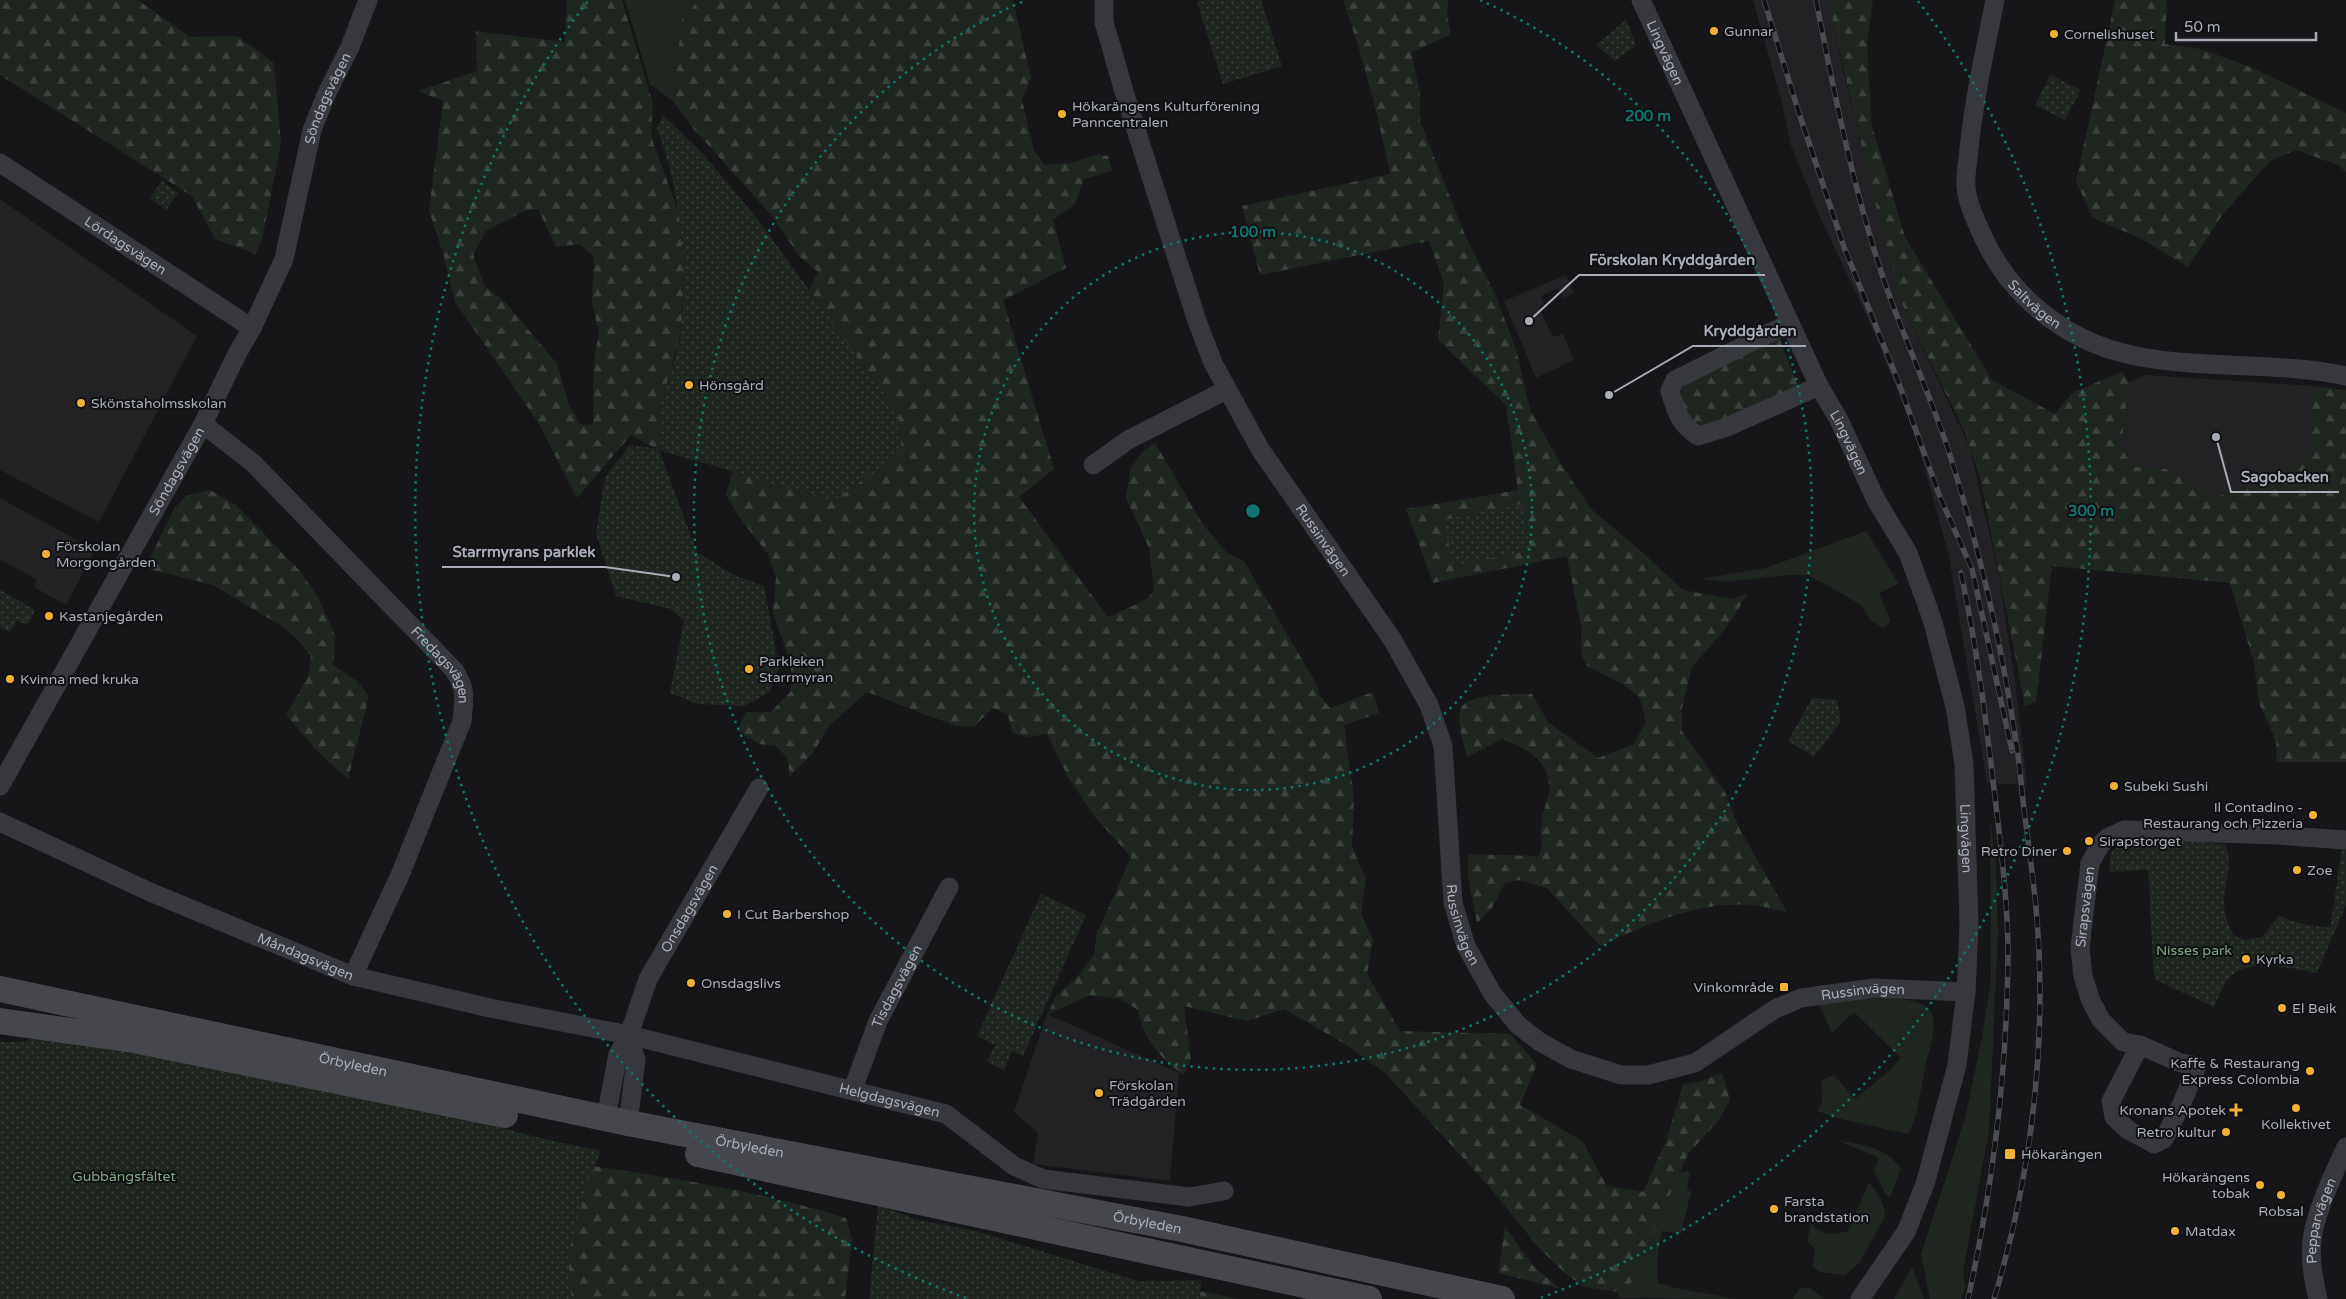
<svg xmlns="http://www.w3.org/2000/svg" width="2346" height="1299" viewBox="0 0 2346 1299" font-family="'Varela Round',sans-serif">
  <style>
    .built { fill: #222225 }
    .grass { fill: #1e261f }
    .forest { fill: url(#forest-firs); fill-rule: evenodd }
    .park { fill: url(#park-dots) }
    .lines { fill: none; stroke-linecap: round; stroke-linejoin: round }
    .minor { stroke: #37383d; stroke-width: 19 }
    .secondary { stroke: #45474d; stroke-width: 26 }
    .rail-casing { stroke: #4a4c52; stroke-width: 5.5 }
    .rail { stroke: #111113; stroke-width: 4; stroke-dasharray: 11; stroke-linecap: butt }
    .ring { fill: none; stroke: #0f766e; stroke-width: 2.5; stroke-dasharray: 2.5 5 }
    .poi-dot { fill: #f2b134; stroke: #111113; stroke-width: 2 }
    .labels { text-anchor: middle; dominant-baseline: central; stroke-width: 4; stroke-linejoin: round; paint-order: stroke }
    .poi-label { font-size: 14px; fill: #a8adb8; stroke: #111113; text-anchor: start }
    .street-label { font-size: 14px; fill: #a8adb8; stroke: #111113 }
    .park-label { font-size: 14px; fill: #7fa381; stroke: #111113 }
    .centre { fill: #0f766e; stroke: #111113; stroke-width: 2.5 }
    .ring-label { font-size: 15px; text-anchor: middle; font-weight: bold; fill: #0f766e; stroke: #111113; stroke-width: 4; stroke-linejoin: round; paint-order: stroke }
    .leader { fill: none; stroke: #a8adb8; stroke-width: 2 }
    .callout-dot { fill: #a8adb8; stroke: #111113; stroke-width: 2 }
    .callout-label { font-size: 15px; text-anchor: middle; font-weight: bold; fill: #a8adb8; stroke: #111113; stroke-width: 4; stroke-linejoin: round; paint-order: stroke }
  </style>
  <defs>
    <pattern id="forest-firs" width="22" height="20" patternUnits="userSpaceOnUse" patternTransform="scale(1.25)"><rect width="22" height="20" fill="#1e261f"/><path d="M5 1l3.5 6h-7zM16 11l3.5 6h-7z" fill="#3c433d"/></pattern>
    <pattern id="park-dots" width="8" height="8" patternUnits="userSpaceOnUse" patternTransform="scale(1.25)"><rect width="8" height="8" fill="#1e261f"/><path d="M2 2h.1M6 6h.1" fill="none" stroke="#3c433d" stroke-width="1.8" stroke-linecap="round"/></pattern>
  </defs>
  <rect width="100%" height="100%" fill="#161618"/>
  <g class="built">
    <path d="M1753 0H1828L1847 87 1902 304 1970 448 1999 575 2016 688 2027 785 1987 783 1948 552 1916 437 1871 325 1819 215 1790 143 1782 103Z"/>
    <path d="M0 199 197 336 99 522 0 470Z"/>
    <path d="M1566 275 1574 293 1564 298 1559 288 1541 296 1544 304 1539 308 1553 337 1563 334 1574 360 1536 378 1504 301Z"/>
    <path d="M2145 375 2314 386 2309 454 2259 483 2217 497 2166 469 2136 467 2121 448 2129 382Z"/>
    <path d="M0 498 95 550 66 605 34 587 37 580 0 559Z"/>
    <path d="M1047 1014 1179 1073 1170 1181 1033 1164 1038 1133 1014 1112Z"/>
  </g>
  <g class="grass">
    <path d="M625 0H699L682 19 673 101 650 84Z"/>
    <path d="M1866 531 1899 584 1879 593 1891 622 1882 628 1870 619 1862 606 1836 590 1807 575H1787L1727 582 1701 579 1766 568Z"/>
    <path d="M1990 819 1996 864 1998 934 1989 1131 1963 1271 1965 1287 1961 1299H1930L1921 1254 1965 1119 1982 1037 1991 980Z"/>
    <path d="M1831 999C1852 999 1921 992 1931 1012 1939 1027 1928 1052 1925 1068 1921 1087 1918 1118 1908 1134L1841 1119 1817 1111 1822 1103 1821 1081 1834 1075 1855 1099 1889 1071 1901 1058 1854 1012 1832 1033 1819 1004Z"/>
    <path d="M1837 1140C1865 1146 1882 1145 1901 1168L1890 1198 1885 1193 1874 1171 1879 1158Z"/>
    <path d="M1690 1171 1687 1189 1691 1192 1681 1234 1662 1231 1657 1258 1658 1283 1680 1289 1736 1299 1620 1298 1618 1292 1636 1279 1643 1256 1680 1172Z"/>
    <path d="M1869 1182C1877 1192 1886 1204 1885 1217L1859 1263 1845 1275 1820 1272 1812 1266 1815 1248 1807 1242 1811 1223C1823 1237 1831 1235 1848 1231Z"/>
    <path d="M1912 1267 1924 1299H1894Z"/>
    <path d="M1809 1287 1825 1299H1793L1799 1289Z"/>
  </g>
  <g class="forest">
    <path d="M0 0H138L190 37 237 36 274 63 281 143 262 240 256 254 215 239 192 196 0 75Z"/>
    <path d="M567 0H622L653 104 651 136 680 217 684 271 681 332 660 408 659 450 631 435 577 498 538 422 455 302 444 257 429 210 443 101 418 91 477 71 476 31 565 42ZM538 209 556 247 579 244 594 256 592 304 599 333 594 360 593 425 580 424 569 405 557 364 506 303 485 286 473 255 486 231 522 212Z"/>
    <path d="M699 0H1013L1031 78 1022 100 1034 150 1045 165 1070 163 1097 155 1108 156 1112 171 1084 179 1075 204 1053 220 1066 268 1003 300 1054 469 1019 497 1108 617 1146 600 1154 590 1149 548 1126 498 1131 468 1143 451 1155 443 1202 523 1227 553 1244 561 1317 685 1320 696 1330 708 1373 692 1379 713 1344 725 1354 798 1352 847 1366 879 1361 914 1373 939 1367 974 1400 1031 1510 1034 1537 1064 1520 1105 1582 1141 1607 1186 1643 1192 1666 1141 1683 1085 1701 1081 1722 1073 1730 1100 1718 1121 1688 1154 1643 1256 1636 1279 1618 1292 1584 1287 1564 1272 1539 1248 1487 1184 1385 1073 1347 1045 1284 1009 1247 1021 1184 1006 1191 1060 1183 1075C1159 1055 1144 1042 1138 1010L1120 999 1090 995 1047 1015 1056 996 1078 976 1095 953 1096 936 1131 857 1095 817 1068 777 1047 734 1026 737 1013 733 1007 714 992 708 974 727 956 726 867 692 830 725 812 754 790 776 787 757 775 746 760 744 737 731 746 712H771L791 691V664L773 613 776 577 768 554 739 517 726 495 753 397 818 272 800 257 772 216 691 126 673 101 682 19Z"/>
    <path d="M1343 0H1448L1447 15 1451 34 1411 53 1420 93V121L1465 235 1495 294 1516 349 1530 410 1559 461 1591 509 1642 552 1683 590 1731 599 1748 594 1726 628 1692 667 1682 708V731L1725 792 1739 828 1787 912C1775 910 1764 906 1752 905 1698 901 1648 924 1600 946L1547 888 1519 880 1505 883 1492 908 1477 923 1468 877V854L1539 856C1544 843 1540 837 1541 825 1542 812 1550 797 1549 784 1547 758 1523 747 1502 739L1467 757C1464 743 1457 725 1460 711 1463 692 1517 694 1532 694L1548 722 1598 758 1634 744 1646 721 1640 698 1624 685 1587 666 1581 654V626L1567 556 1433 583 1406 509 1518 490 1506 405 1438 340 1444 284 1429 241 1260 275 1242 206 1390 174C1378 114 1363 57 1343 0Z"/>
    <path d="M1828 0H1873L1867 43 1871 122 1905 237 1992 380 2055 414 2073 392 2122 372 2129 382 2121 448 2136 467 2166 469 2217 497 2259 483 2309 454 2314 386 2346 390V762H2277L2276 741 2260 705 2253 659 2230 583 2052 566 2036 702 2025 706 1980 477 1963 428 1902 304 1871 187Z"/>
    <path d="M2115 0H2167L2165 44 2201 49 2253 68 2346 113V172L2338 165 2296 150 2270 161 2223 214 2188 267 2140 238 2093 218 2076 182Z"/>
    <path d="M1779 337 1798 386 1706 430 1693 426C1684 407 1676 399 1687 378Z"/>
    <path d="M210 490 236 505 299 570 318 597 335 635 333 665 357 681 369 696 348 779 318 752 286 715 308 677 311 656 297 639 280 625 213 585 145 568 174 509 186 496Z"/>
    <path d="M592 1166C678 1179 763 1192 846 1218L852 1239 845 1299H564L574 1199Z"/>
    <path d="M1505 1227 1535 1268 1561 1289 1498 1273Z"/>
    <path d="M1200 1291 1239 1299H1200Z"/>
  </g>
  <g class="park">
    <path d="M1203 0H1261L1282 66 1223 84 1197 2Z"/>
    <path d="M1626 20 1636 45 1615 61 1596 45Z"/>
    <path d="M2050 75 2081 90 2065 120 2035 105Z"/>
    <path d="M663 115 703 154 759 221 898 413 902 452 834 501 659 450 697 552 734 575 764 586 779 666 770 692 744 706 697 704 670 693 684 621 671 609 616 596 596 533 605 477 630 445 659 449C659 436 658 421 660 408 665 382 678 357 681 331 688 264 681 192 657 129Z"/>
    <path d="M162 181 178 193 166 210 150 198Z"/>
    <path d="M1521 504 1531 550 1453 566 1444 520Z"/>
    <path d="M0 590 36 610 27 625 17 620 10 632 0 627Z"/>
    <path d="M1812 698 1837 700 1841 721 1814 757 1788 741Z"/>
    <path d="M2149 841H2185L2225 844C2234 863 2224 882 2224 902 2224 914 2228 925 2233 935L2245 940 2262 937 2279 916 2303 924 2330 928 2342 849H2346V905L2317 973C2291 969 2252 957 2231 976 2223 983 2219 998 2214 1007L2154 979 2148 870 2109 872 2111 853 2117 847Z"/>
    <path d="M1041 894 1086 915 1023 1056 1012 1051 1004 1070 987 1062 995 1045 977 1036Z"/>
    <path d="M35 1037C179 1058 322 1090 465 1119 510 1129 555 1144 601 1150L586 1190 568 1255 572 1299H0V1042H23Z"/>
    <path d="M878 1205 918 1220 976 1231 1138 1281 1201 1280 1200 1299H869Z"/>
  </g>
  <g class="lines">
    <g class="minor">
      <path id="s1" d="M1104 0V22L1125 95 1197 321 1213 363 1260 449 1392 639 1429 705 1443 746 1453 903 1466 946 1492 993 1518 1025 1540 1042 1571 1059 1621 1075H1648L1695 1063 1775 1009 1801 998 1874 988 1966 992"/>
      <path id="s2" d="M1641 0 1819 386 1839 420 1876 500 1908 553 1932 619 1955 706 1964 764 1969 925 1966 992 1957 1065 1925 1184 1906 1232 1860 1299"/>
      <path id="s3" d="M1995 0C1985 50 1974 99 1969 149 1968 161 1965 175 1966 187 1967 201 1974 217 1980 230 2007 294 2063 340 2131 355 2201 370 2277 361 2346 376"/>
      <path id="s4" d="M0 163 252 328"/>
      <path d="M1790 323 1675 380 1670 391C1677 413 1678 422 1698 436L1727 427 1819 386"/>
      <path id="s5" d="M203 424 253 463 454 670C467 690 464 698 462 721L400 875 353 976"/>
      <path d="M1093 465 1128 440 1226 390"/>
      <path id="s6" d="M0 786 203 424 237 354 252 328 284 259 312 130 326 95 350 47 368 0"/>
      <path id="s7" d="M0 822 150 892 353 976 490 1008 629 1035 946 1114 1014 1166 1043 1179 1189 1197 1224 1191"/>
      <path id="s8" d="M2140 1045 2111 1101 2114 1117 2128 1130 2154 1144 2164 1139 2182 1103 2197 1066 2178 1062 2140 1045 2123 1042 2101 1020 2091 1001 2083 976 2080 948 2090 863 2101 844 2109 837 2124 830 2277 835 2346 840"/>
      <path id="s9" d="M853 1089 878 1021 949 887"/>
      <path id="s10" d="M606 1118 618 1054 629 1035 648 979 759 788"/>
      <path d="M628 1123 636 1060 629 1035"/>
      <path id="s11" d="M2318 1299C2313 1277 2309 1256 2313 1234 2317 1209 2335 1170 2346 1147"/>
    </g>
    <g class="secondary">
      <path id="s12" d="M0 989 628 1123 1182 1229 1502 1299"/>
      <path d="M0 1021 134 1040 505 1115"/>
      <path d="M698 1154 1369 1299"/>
    </g>
    <g class="rail-casing">
      <g id="rail">
        <path d="M1764 0 1799 113 1844 247 1898 381 1940 497 1972 569 2012 751"/>
        <path d="M1816 0C1835 98 1855 198 1888 292 1908 347 1932 400 1950 455 1979 548 2002 645 2016 742 2020 764 2021 786 2024 809 2028 842 2033 875 2036 908 2048 1037 2032 1175 1994 1299"/>
        <path d="M1961 573C1977 647 1986 721 1995 797 2001 849 2008 902 2008 955 2007 1071 1993 1186 1968 1299"/>
      </g>
    </g>
    <use href="#rail" class="rail"/>
  </g>
  <g class="ring">
    <circle cx="1253" cy="511" r="279"/>
    <path d="M1480 0A559 559 0 1 1 1026 0"/>
    <path d="M966 1298A838 838 0 0 1 588 1M1918 1A838 838 0 0 1 1540 1298"/>
  </g>
  <g class="poi-dot">
    <circle cx="1714" cy="31" r="5"/>
    <circle cx="2054" cy="34" r="5"/>
    <circle cx="1062" cy="114" r="5"/>
    <circle cx="689" cy="385" r="5"/>
    <circle cx="81" cy="403" r="5"/>
    <circle cx="46" cy="554" r="5"/>
    <circle cx="49" cy="616" r="5"/>
    <circle cx="749" cy="669" r="5"/>
    <circle cx="10" cy="679" r="5"/>
    <circle cx="2114" cy="786" r="5"/>
    <circle cx="2313" cy="815" r="5"/>
    <circle cx="2089" cy="841" r="5"/>
    <circle cx="2067" cy="851" r="5"/>
    <circle cx="2297" cy="870" r="5"/>
    <circle cx="727" cy="914" r="5"/>
    <circle cx="2246" cy="959" r="5"/>
    <circle cx="691" cy="983" r="5"/>
    <rect x="1779" y="982" width="10" height="10" rx="2.5"/>
    <circle cx="2282" cy="1008" r="5"/>
    <circle cx="2310" cy="1071" r="5"/>
    <circle cx="1099" cy="1093" r="5"/>
    <circle cx="2296" cy="1108" r="5"/>
    <path d="M2233.5 1102.5h5v5h5v5h-5v5h-5v-5h-5v-5h5z"/>
    <circle cx="2226" cy="1132" r="5"/>
    <rect x="2004" y="1148" width="12" height="12" rx="2.5"/>
    <circle cx="2260" cy="1185" r="5"/>
    <circle cx="2281" cy="1195" r="5"/>
    <circle cx="1774" cy="1209" r="5"/>
    <circle cx="2175" cy="1231" r="5"/>
  </g>
  <g class="labels">
    <g class="poi-label">
      <text x="1724" y="31">Gunnar</text>
      <text x="2064" y="34">Cornelishuset</text>
      <text x="1072" y="106">Hökarängens Kulturförening<tspan x="1072" dy="16">Panncentralen</tspan></text>
      <text x="699" y="385">Hönsgård</text>
      <text x="91" y="403">Skönstaholmsskolan</text>
      <text x="56" y="546">Förskolan<tspan x="56" dy="16">Morgongården</tspan></text>
      <text x="59" y="616">Kastanjegården</text>
      <text x="759" y="661">Parkleken<tspan x="759" dy="16">Starrmyran</tspan></text>
      <text x="20" y="679">Kvinna med kruka</text>
      <text x="2124" y="786">Subeki Sushi</text>
      <text x="2303" y="807" text-anchor="end">Il Contadino -<tspan x="2303" dy="16">Restaurang och Pizzeria</tspan></text>
      <text x="2099" y="841">Sirapstorget</text>
      <text x="2057" y="851" text-anchor="end">Retro Diner</text>
      <text x="2307" y="870">Zoe</text>
      <text x="737" y="914">I Cut Barbershop</text>
      <text x="2256" y="959">Kyrka</text>
      <text x="701" y="983">Onsdagslivs</text>
      <text x="1774" y="987" text-anchor="end">Vinkområde</text>
      <text x="2292" y="1008">El Beik</text>
      <text x="2300" y="1063" text-anchor="end">Kaffe &amp; Restaurang<tspan x="2300" dy="16">Express Colombia</tspan></text>
      <text x="1109" y="1085">Förskolan<tspan x="1109" dy="16">Trädgården</tspan></text>
      <text x="2226" y="1110" text-anchor="end">Kronans Apotek</text>
      <text x="2296" y="1124" text-anchor="middle">Kollektivet</text>
      <text x="2216" y="1132" text-anchor="end">Retro kultur</text>
      <text x="2021" y="1154">Hökarängen</text>
      <text x="2250" y="1177" text-anchor="end">Hökarängens<tspan x="2250" dy="16">tobak</tspan></text>
      <text x="1784" y="1201">Farsta<tspan x="1784" dy="16">brandstation</tspan></text>
      <text x="2281" y="1211" text-anchor="middle">Robsal</text>
      <text x="2185" y="1231">Matdax</text>
    </g>
    <g class="street-label">
      <text stroke="none"><textPath href="#s2" startOffset="58">Lingvägen</textPath></text>
      <text stroke="none"><textPath href="#s6" startOffset="766">Söndagsvägen</textPath></text>
      <text stroke="none"><textPath href="#s4" startOffset="150">Lördagsvägen</textPath></text>
      <text stroke="none"><textPath href="#s3" startOffset="328">Saltvägen</textPath></text>
      <text stroke="none"><textPath href="#s2" startOffset="489">Lingvägen</textPath></text>
      <text stroke="none"><textPath href="#s6" startOffset="361">Söndagsvägen</textPath></text>
      <text stroke="none"><textPath href="#s1" startOffset="589">Russinvägen</textPath></text>
      <text stroke="none"><textPath href="#s5" startOffset="341">Fredagsvägen</textPath></text>
      <text stroke="none"><textPath href="#s2" startOffset="908">Lingvägen</textPath></text>
      <text stroke="none"><textPath href="#s8" startOffset="446">Sirapsvägen</textPath></text>
      <text stroke="none"><textPath href="#s10" startOffset="228">Onsdagsvägen</textPath></text>
      <text stroke="none"><textPath href="#s1" startOffset="1009">Russinvägen</textPath></text>
      <text stroke="none"><textPath href="#s7" startOffset="334">Måndagsvägen</textPath></text>
      <text stroke="none"><textPath href="#s9" startOffset="112">Tisdagsvägen</textPath></text>
      <text stroke="none"><textPath href="#s1" startOffset="1504">Russinvägen</textPath></text>
      <text stroke="none"><textPath href="#s12" startOffset="361">Örbyleden</textPath></text>
      <text stroke="none"><textPath href="#s7" startOffset="936">Helgdagsvägen</textPath></text>
      <text stroke="none"><textPath href="#s12" startOffset="766">Örbyleden</textPath></text>
      <text stroke="none"><textPath href="#s12" startOffset="1171">Örbyleden</textPath></text>
      <text stroke="none"><textPath href="#s11" startOffset="80">Pepparvägen</textPath></text>
    </g>
    <g class="park-label">
      <text x="2194" y="950">Nisses park</text>
      <text x="124" y="1176">Gubbängsfältet</text>
    </g>
  </g>
  <circle cx="1253" cy="511" r="8" class="centre"/>
  <g class="ring-label">
    <text x="1648" y="121">200 m</text>
    <text x="1253" y="237">100 m</text>
    <text x="2091" y="516">300 m</text>
  </g>
  <path class="leader" d="M1529 321L1579 275H1765M1609 395L1693 346H1806M2216 437L2231 492H2339M676 577L605 567H442"/>
  <g class="callout-dot">
    <circle cx="1529" cy="321" r="5"/>
    <circle cx="1609" cy="395" r="5"/>
    <circle cx="2216" cy="437" r="5"/>
    <circle cx="676" cy="577" r="5"/>
  </g>
  <g class="callout-label">
    <text x="1672" y="265">Förskolan Kryddgården</text>
    <text x="1750" y="336">Kryddgården</text>
    <text x="2285" y="482">Sagobacken</text>
    <text x="524" y="557">Starrmyrans parklek</text>
  </g>
  <path d="M2176 32v8h140v-8" fill="none" stroke="#a8adb8" stroke-width="2.5"/>
  <text x="2184" y="32" font-size="15" fill="#a8adb8" stroke="#111113" stroke-width="4" paint-order="stroke">50 m</text>
</svg>
